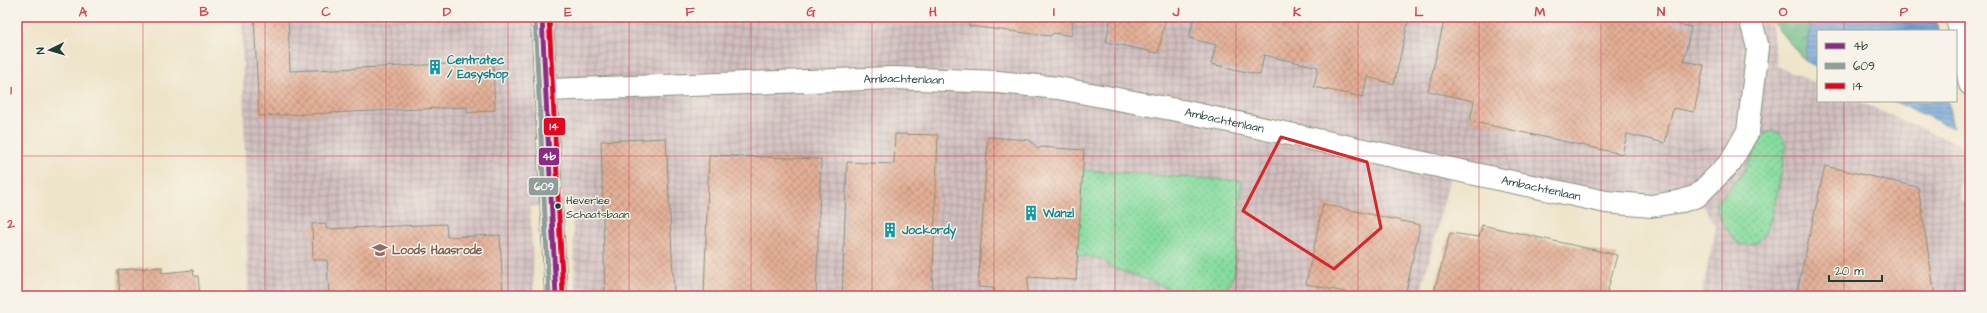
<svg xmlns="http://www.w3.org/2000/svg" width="1987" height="313" viewBox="0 0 1987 313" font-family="'Architects Daughter',sans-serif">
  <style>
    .industrial { fill: url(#industrial-grid) }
    .grass { fill: url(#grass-dots); stroke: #528c6a }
    .forest { fill: url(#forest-crowns); stroke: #467c5d }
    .water { fill: url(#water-rules); stroke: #456e85 }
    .building { fill: url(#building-cross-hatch) }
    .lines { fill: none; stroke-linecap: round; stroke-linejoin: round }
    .minor-casing { stroke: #86907e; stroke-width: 24 }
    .minor { stroke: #fff; stroke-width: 22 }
    .bus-1-casing { stroke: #f7f3e8; stroke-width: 8 }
    .bus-2-casing { stroke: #f7f3e8; stroke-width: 8 }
    .bus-3-casing { stroke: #f7f3e8; stroke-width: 8 }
    .bus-1 { stroke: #8c2b87; stroke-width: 5 }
    .bus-2 { stroke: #8f9e9a; stroke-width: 5 }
    .bus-3 { stroke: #e40521; stroke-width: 5 }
    .marked { fill: none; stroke: #d62828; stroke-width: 3; stroke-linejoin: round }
    .grid { fill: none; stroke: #d1495b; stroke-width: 1; stroke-opacity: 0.55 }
    .bus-dot { fill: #1f3d34; stroke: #f7f3e8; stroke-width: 1.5 }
    .labels { text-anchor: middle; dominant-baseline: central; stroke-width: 3; stroke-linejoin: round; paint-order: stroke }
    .bus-label { font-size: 11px; fill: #1f3d34; stroke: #f7f3e8; text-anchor: start }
    .culture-label { font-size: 12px; font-weight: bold; fill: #0d838f; stroke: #f7f3e8; text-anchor: start }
    .street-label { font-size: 12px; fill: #1f3d34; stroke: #f7f3e8 }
    .education-label { font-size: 12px; font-weight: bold; fill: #785e54; stroke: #f7f3e8; text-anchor: start }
    .line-badge { stroke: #f7f3e8; stroke-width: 1.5 }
    .badge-label { font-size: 11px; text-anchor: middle; font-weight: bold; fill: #fff }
    .neatline { fill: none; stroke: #d1495b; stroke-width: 1.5 }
    .grid-label { font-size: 13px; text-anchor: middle; font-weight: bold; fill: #d1495b }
  </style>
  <defs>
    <pattern id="industrial-grid" width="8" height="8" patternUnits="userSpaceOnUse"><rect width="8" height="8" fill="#d2bfc0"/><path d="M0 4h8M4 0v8" fill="none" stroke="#aa9c9d"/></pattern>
    <pattern id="grass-dots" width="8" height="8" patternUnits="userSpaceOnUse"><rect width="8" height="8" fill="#86dc9f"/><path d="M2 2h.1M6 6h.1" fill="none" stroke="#6db482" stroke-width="1.8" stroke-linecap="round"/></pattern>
    <pattern id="forest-crowns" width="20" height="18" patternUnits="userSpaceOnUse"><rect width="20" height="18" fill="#6cbc86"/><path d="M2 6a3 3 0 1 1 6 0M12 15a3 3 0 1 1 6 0" fill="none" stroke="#589a6e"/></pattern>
    <pattern id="water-rules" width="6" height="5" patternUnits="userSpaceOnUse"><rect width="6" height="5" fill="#6b9ed6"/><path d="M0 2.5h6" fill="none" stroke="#5782ae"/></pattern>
    <pattern id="building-cross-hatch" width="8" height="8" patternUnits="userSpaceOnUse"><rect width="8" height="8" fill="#e4af96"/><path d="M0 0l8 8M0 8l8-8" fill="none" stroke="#b8907b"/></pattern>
  </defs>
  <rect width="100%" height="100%" fill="#f7f3e8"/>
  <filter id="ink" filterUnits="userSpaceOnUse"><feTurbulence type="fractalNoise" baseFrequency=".025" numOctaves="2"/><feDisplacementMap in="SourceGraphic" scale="8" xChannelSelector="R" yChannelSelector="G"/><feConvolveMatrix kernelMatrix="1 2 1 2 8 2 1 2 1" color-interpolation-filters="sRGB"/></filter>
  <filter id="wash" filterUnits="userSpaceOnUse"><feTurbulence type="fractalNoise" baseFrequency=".012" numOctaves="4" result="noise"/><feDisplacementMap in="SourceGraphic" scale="16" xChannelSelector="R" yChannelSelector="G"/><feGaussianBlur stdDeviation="0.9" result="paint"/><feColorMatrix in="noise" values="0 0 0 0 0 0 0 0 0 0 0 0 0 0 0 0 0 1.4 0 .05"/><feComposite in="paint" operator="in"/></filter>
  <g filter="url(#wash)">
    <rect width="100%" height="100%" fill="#eee4c9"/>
    <path class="industrial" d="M242 17H1782L1771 21 1777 66 1818 84V101H1857L1970 149V159L1959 190 1961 200 1970 210V296H1701L1716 228 1697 196 1651 206 1452 169 1420 296H576L572 205 530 207 534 296H248Z"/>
    <g class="grass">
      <path d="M1772 131 1779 133 1786 144C1784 161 1773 220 1765 233 1762 240 1755 244 1748 245 1739 246 1736 242 1731 235 1725 226 1715 214 1716 203L1740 177 1750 161 1764 134Z"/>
      <path d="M1082 170 1242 181 1235 270 1232 280 1222 295 1186 296 1154 282 1110 267C1102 255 1090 257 1077 256Z"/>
    </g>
    <path class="forest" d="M1782 17H1811L1805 61 1771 21Z"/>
    <g class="water">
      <path d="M1811 17H1936L1938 31H1818V67L1805 61Z"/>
      <path d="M1893 101H1948L1953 128Z"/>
    </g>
    <g id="blocks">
      <g class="building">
        <path d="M254 17H288L290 71 493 62 495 110 467 113V107L259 116Z"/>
        <path d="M969 17H1074L1071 36 1054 33 1050 36 969 26Z"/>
        <path d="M1111 17H1166L1158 53 1106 42Z"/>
        <path d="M1194 17H1409L1394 84 1367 77 1363 97 1314 87 1318 67 1264 55 1260 75 1211 64 1216 45 1189 38Z"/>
        <path d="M1445 17H1659L1658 20 1691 27 1684 61 1704 65 1694 112 1673 108 1665 143 1627 134 1622 154 1470 121 1474 101 1428 91Z"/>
        <path d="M895 134 938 135 932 296H842L847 162 894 164Z"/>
        <path d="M988 137 1030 140 1038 149 1041 147 1084 150 1076 280 1028 277 1027 296H993L994 288 978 287Z"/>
        <path d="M666 138 674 294H661V296H605L601 141Z"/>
        <path d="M709 155 821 159 816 296H704Z"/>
        <path d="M1825 166 1918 187 1935 296H1796Z"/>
        <path d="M1323 204 1420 225 1405 296H1364L1306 284Z"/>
        <path d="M326 223V229L446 224 447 237 500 235 503 296H329L327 260H313L312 224Z"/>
        <path d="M1482 225 1617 255 1606 296H1433L1450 233 1479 237Z"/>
        <path d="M162 267V273L193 270 194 276H198L200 296H120L118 270Z"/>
      </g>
    </g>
  </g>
  <g filter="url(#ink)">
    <use href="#blocks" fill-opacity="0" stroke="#86907e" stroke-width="1"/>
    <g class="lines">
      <g class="minor-casing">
        <g id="minor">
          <path d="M542 17 556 296"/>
          <path d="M1957 17 1970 84"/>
          <path id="s1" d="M547 90 893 78 998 82 1058 88 1182 111 1606 202 1651 206 1682 201 1697 196 1730 163 1748 131 1758 48 1750 17"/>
        </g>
      </g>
      <use href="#minor" class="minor"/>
      <g class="bus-1-casing">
        <path id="bus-1" d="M542 17 556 296"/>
      </g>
      <g class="bus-2-casing">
        <path id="bus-2" d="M535 17 549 296"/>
      </g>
      <g class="bus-3-casing">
        <path id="bus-3" d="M549 17 563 296"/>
      </g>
      <use href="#bus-1" class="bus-1"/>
      <use href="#bus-2" class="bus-2"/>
      <use href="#bus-3" class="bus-3"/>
    </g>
  </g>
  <path class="marked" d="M1281 137 1367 162 1381 228 1334 269 1243 211Z"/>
  <path class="grid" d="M143 17V296M265 17V296M386 17V296M508 17V296M629 17V296M751 17V296M872 17V296M994 17V296M1115 17V296M1236 17V296M1358 17V296M1479 17V296M1601 17V296M1722 17V296M1844 17V31M1844 101V296M17 156H1970"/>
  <defs>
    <g id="building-bare" transform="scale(1.2)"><path d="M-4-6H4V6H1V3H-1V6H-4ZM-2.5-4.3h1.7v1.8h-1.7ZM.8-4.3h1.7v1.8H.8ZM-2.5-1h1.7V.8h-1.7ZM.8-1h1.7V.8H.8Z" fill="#0f9aa8" stroke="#f7f3e8" stroke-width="2.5" paint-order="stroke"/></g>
    <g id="university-bare" transform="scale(1.2)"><path d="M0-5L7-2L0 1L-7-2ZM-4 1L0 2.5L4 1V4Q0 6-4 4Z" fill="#8d6e63" stroke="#f7f3e8" stroke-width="2.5" paint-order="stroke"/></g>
  </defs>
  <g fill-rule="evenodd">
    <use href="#building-bare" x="435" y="67"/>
    <use href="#building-bare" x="1031" y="213"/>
    <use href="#building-bare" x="890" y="230"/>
    <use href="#university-bare" x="380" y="250"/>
  </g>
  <circle class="bus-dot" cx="558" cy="206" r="3.5"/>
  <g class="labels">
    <g class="bus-label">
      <text x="566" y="200">Heverlee<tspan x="566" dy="14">Schaatsbaan</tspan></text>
    </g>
    <g class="culture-label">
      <text x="447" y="60">Centratec<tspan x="447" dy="14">/ Easyshop</tspan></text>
      <text x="1043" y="213">Wanzl</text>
      <text x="902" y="230">Jockordy</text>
    </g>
    <g class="street-label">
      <text stroke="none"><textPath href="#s1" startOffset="357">Ambachtenlaan</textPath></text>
      <text stroke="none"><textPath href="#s1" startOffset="681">Ambachtenlaan</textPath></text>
      <text stroke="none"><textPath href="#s1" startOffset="1005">Ambachtenlaan</textPath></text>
    </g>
    <g class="education-label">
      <text x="392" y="250">Loods Haasrode</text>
    </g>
  </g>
  <g class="line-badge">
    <rect x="543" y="117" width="23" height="19" rx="4" fill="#e40521"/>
    <rect x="538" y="147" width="22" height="19" rx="4" fill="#8c2b87"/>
    <rect x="528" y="177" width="31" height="19" rx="4" fill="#8f9e9a"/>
  </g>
  <g class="badge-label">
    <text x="554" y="130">14</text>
    <text x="549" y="160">4b</text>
    <text x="544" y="190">609</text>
  </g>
  <rect width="1987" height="313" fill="none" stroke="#f7f3e8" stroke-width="44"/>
  <rect x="1817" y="30" width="140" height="72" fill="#f7f3e8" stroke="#a1aaa0"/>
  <rect x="1825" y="43" width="20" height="6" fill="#8c2b87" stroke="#a1aaa0"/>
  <text x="1853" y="50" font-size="12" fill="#1f3d34">4b</text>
  <rect x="1825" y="63" width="20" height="6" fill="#8f9e9a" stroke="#a1aaa0"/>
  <text x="1853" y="70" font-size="12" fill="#1f3d34">609</text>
  <rect x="1825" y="83" width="20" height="6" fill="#e40521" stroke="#a1aaa0"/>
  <text x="1853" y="90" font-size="12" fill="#1f3d34">14</text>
  <g transform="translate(50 50) rotate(265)" stroke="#f7f3e8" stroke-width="3" paint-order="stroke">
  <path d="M0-3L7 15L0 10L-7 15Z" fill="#1f3d34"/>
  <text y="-6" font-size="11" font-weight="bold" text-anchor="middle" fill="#1f3d34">N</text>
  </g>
  <path d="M1829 275v6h53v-6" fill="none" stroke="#1f3d34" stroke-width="2"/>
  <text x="1835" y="275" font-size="12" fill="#1f3d34" stroke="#f7f3e8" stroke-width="3" paint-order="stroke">20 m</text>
  <rect x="22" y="22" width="1943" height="269" class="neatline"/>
  <g class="grid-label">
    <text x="83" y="16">A</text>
    <text x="204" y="16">B</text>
    <text x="326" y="16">C</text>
    <text x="447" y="16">D</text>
    <text x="568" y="16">E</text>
    <text x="690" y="16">F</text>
    <text x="811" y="16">G</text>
    <text x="933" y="16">H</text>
    <text x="1054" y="16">I</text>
    <text x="1176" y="16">J</text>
    <text x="1297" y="16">K</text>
    <text x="1419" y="16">L</text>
    <text x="1540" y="16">M</text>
    <text x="1661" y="16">N</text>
    <text x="1783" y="16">O</text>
    <text x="1904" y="16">P</text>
    <text x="11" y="94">1</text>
    <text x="11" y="228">2</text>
  </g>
</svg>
